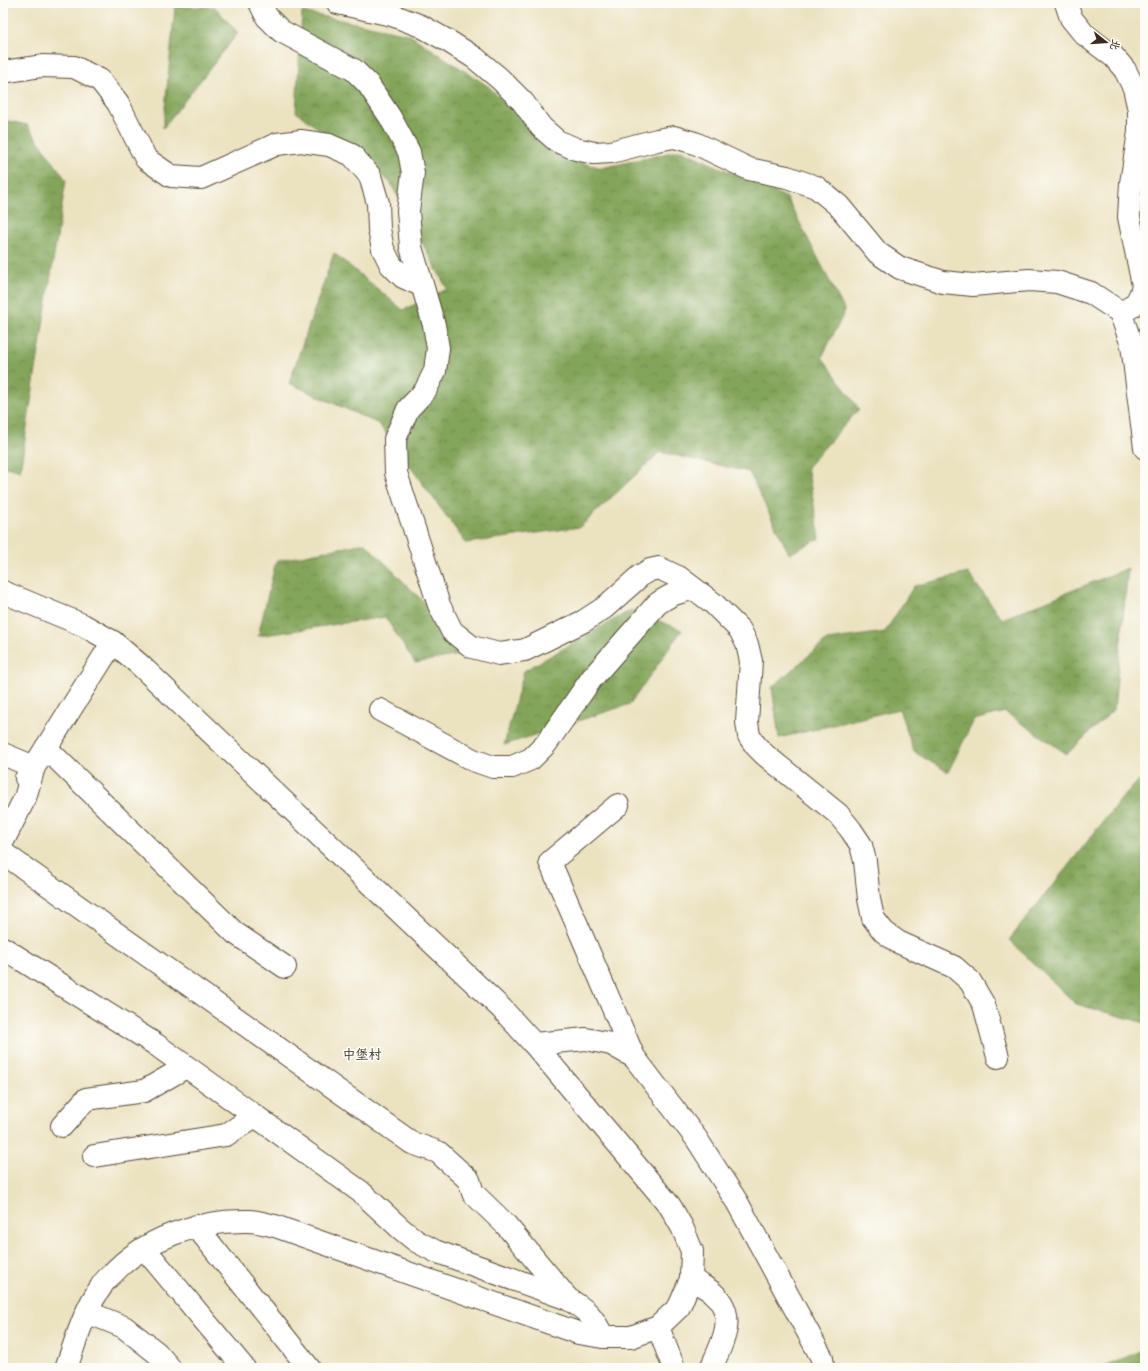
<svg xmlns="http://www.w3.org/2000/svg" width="1148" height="1371" viewBox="0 0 1148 1371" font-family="'Shantell Sans','LXGW WenKai TC',sans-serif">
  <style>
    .forest { fill: url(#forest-crowns); stroke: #5f683c }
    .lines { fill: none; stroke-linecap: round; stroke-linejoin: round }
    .minor-casing { stroke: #554636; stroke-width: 24 }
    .minor { stroke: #fff; stroke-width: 22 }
    .labels { text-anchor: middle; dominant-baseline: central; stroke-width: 3.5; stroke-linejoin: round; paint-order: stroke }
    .quarter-label { font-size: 13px; fill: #3b2a1e; stroke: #fdfcf7 }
  </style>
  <defs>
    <pattern id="forest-crowns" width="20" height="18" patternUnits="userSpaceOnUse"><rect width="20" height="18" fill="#83a55a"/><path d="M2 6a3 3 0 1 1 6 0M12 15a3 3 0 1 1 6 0" fill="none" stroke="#6c874a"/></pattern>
  </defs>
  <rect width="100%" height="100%" fill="#fdfcf7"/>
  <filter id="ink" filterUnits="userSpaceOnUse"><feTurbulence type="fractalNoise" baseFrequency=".025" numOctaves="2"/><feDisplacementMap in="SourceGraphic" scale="8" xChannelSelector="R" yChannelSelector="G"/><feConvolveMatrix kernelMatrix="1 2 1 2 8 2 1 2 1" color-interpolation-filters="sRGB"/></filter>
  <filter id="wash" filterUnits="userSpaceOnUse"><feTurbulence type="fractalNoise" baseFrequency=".012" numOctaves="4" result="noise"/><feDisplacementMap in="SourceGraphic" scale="16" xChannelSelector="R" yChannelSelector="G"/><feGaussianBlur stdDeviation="0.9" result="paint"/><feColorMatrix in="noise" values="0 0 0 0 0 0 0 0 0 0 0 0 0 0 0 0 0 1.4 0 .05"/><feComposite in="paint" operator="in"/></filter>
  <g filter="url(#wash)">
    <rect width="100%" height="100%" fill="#ebe2c0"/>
    <g class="forest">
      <path d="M175 7H215L238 33 163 128Z"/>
      <path d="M302 12 408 34 489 87 559 157 602 168 681 150 787 198 845 311 822 357 859 409 807 467 820 538 789 554 749 472 660 452 580 527 466 543 379 424 289 383 334 253 403 310 447 289 390 182 296 112Z"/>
      <path d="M3 120 27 125 66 180 20 471 3 466Z"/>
      <path d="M365 543 429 607 459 655 415 663 385 617 258 636 276 561Z"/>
      <path d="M1128 568 1114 709 1067 754 1005 712 974 720 948 772 914 752 899 709 779 738 772 687 827 640 885 632 914 586 968 573 1002 619Z"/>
      <path d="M631 610 682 630 630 704 504 745 524 671Z"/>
      <path d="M1145 776V1023L1076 1004 1009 940 1126 793Z"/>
      <path d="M1145 1346V1368H1102L1140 1351Z"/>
    </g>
  </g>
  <g filter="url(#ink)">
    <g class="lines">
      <g class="minor-casing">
        <g id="minor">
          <path d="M260 3 267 17 281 31 354 70 368 84 390 117 409 152 413 173 408 211 411 247 434 325 438 348 435 371 425 391 408 409 395 439 396 473 439 605 452 631 472 647 499 654 525 650 584 621 604 608 640 576 650 570 659 568 680 578 713 603 740 630 747 644 751 661 747 722 749 736 756 746 765 755 838 814 851 830 861 845 865 861 869 899 873 918 884 932 898 942 954 967 970 981 984 1005 998 1057"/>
          <path d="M338 3 392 15 421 26 448 41 475 58 500 79 523 102 541 127 557 141 576 149 594 153 611 152 657 140 674 137 695 143 749 169 787 177 816 187 839 206 878 253 900 268 943 282 973 285 1029 280 1057 282 1091 293 1120 312 1132 345 1145 448"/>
          <path d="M1066 3 1071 18 1084 34 1114 57 1125 70 1134 88 1139 110V132L1131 183 1129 217 1143 285C1140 299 1135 308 1120 312"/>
          <path d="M3 72 42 66 74 67 100 80 118 103 146 159 171 176 201 178 277 144 301 141 329 145 352 155 370 176 378 203 379 229 383 249 391 265 403 277 421 285"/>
          <path d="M3 592 83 625 113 642 140 665 502 1009 534 1044 670 1206 682 1227 692 1251 691 1279 679 1307 658 1327 631 1337H603L578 1333 275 1226C266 1224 257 1221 248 1221 198 1220 145 1238 111 1275 107 1279 103 1282 101 1287 84 1310 76 1341 66 1368"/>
          <path d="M380 710 473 760 493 767H512L531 759 546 744 592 678 657 604C670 595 679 591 694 589"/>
          <path d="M46 748 235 933 285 967"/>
          <path d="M3 754 34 767 26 778"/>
          <path d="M618 805 550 862 634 1057"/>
          <path d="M3 841 25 798 34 767 113 642"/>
          <path d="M3 853 412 1143 438 1152 469 1180 473 1193 506 1225 568 1299"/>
          <path d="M3 948 155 1044 361 1192 400 1228 416 1241 435 1251 568 1299C588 1311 593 1316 603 1337"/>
          <path d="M534 1044 586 1039 611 1044 634 1057 696 1138 737 1202 822 1358 823 1368"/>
          <path d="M62 1126 86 1099 144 1091 186 1067"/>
          <path d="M94 1156 226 1135 255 1116"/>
          <path d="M196 1226 309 1368"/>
          <path d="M144 1248 244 1368"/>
          <path d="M691 1279C698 1284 708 1288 714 1294 738 1316 722 1344 711 1368"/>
          <path d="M87 1312 124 1327 157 1353 170 1368"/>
          <path d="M658 1327 674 1368"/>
        </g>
      </g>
      <use href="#minor" class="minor"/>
    </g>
  </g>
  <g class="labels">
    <g class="quarter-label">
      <text x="362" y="1054">中堡村</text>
    </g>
  </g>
  <rect width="1148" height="1371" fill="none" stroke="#fdfcf7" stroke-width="16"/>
  <g transform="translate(1106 42) rotate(107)" stroke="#fdfcf7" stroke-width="3" paint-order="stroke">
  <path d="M0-3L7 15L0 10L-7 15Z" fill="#3b2a1e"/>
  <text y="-6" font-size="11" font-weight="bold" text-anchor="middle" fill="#3b2a1e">北</text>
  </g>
</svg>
